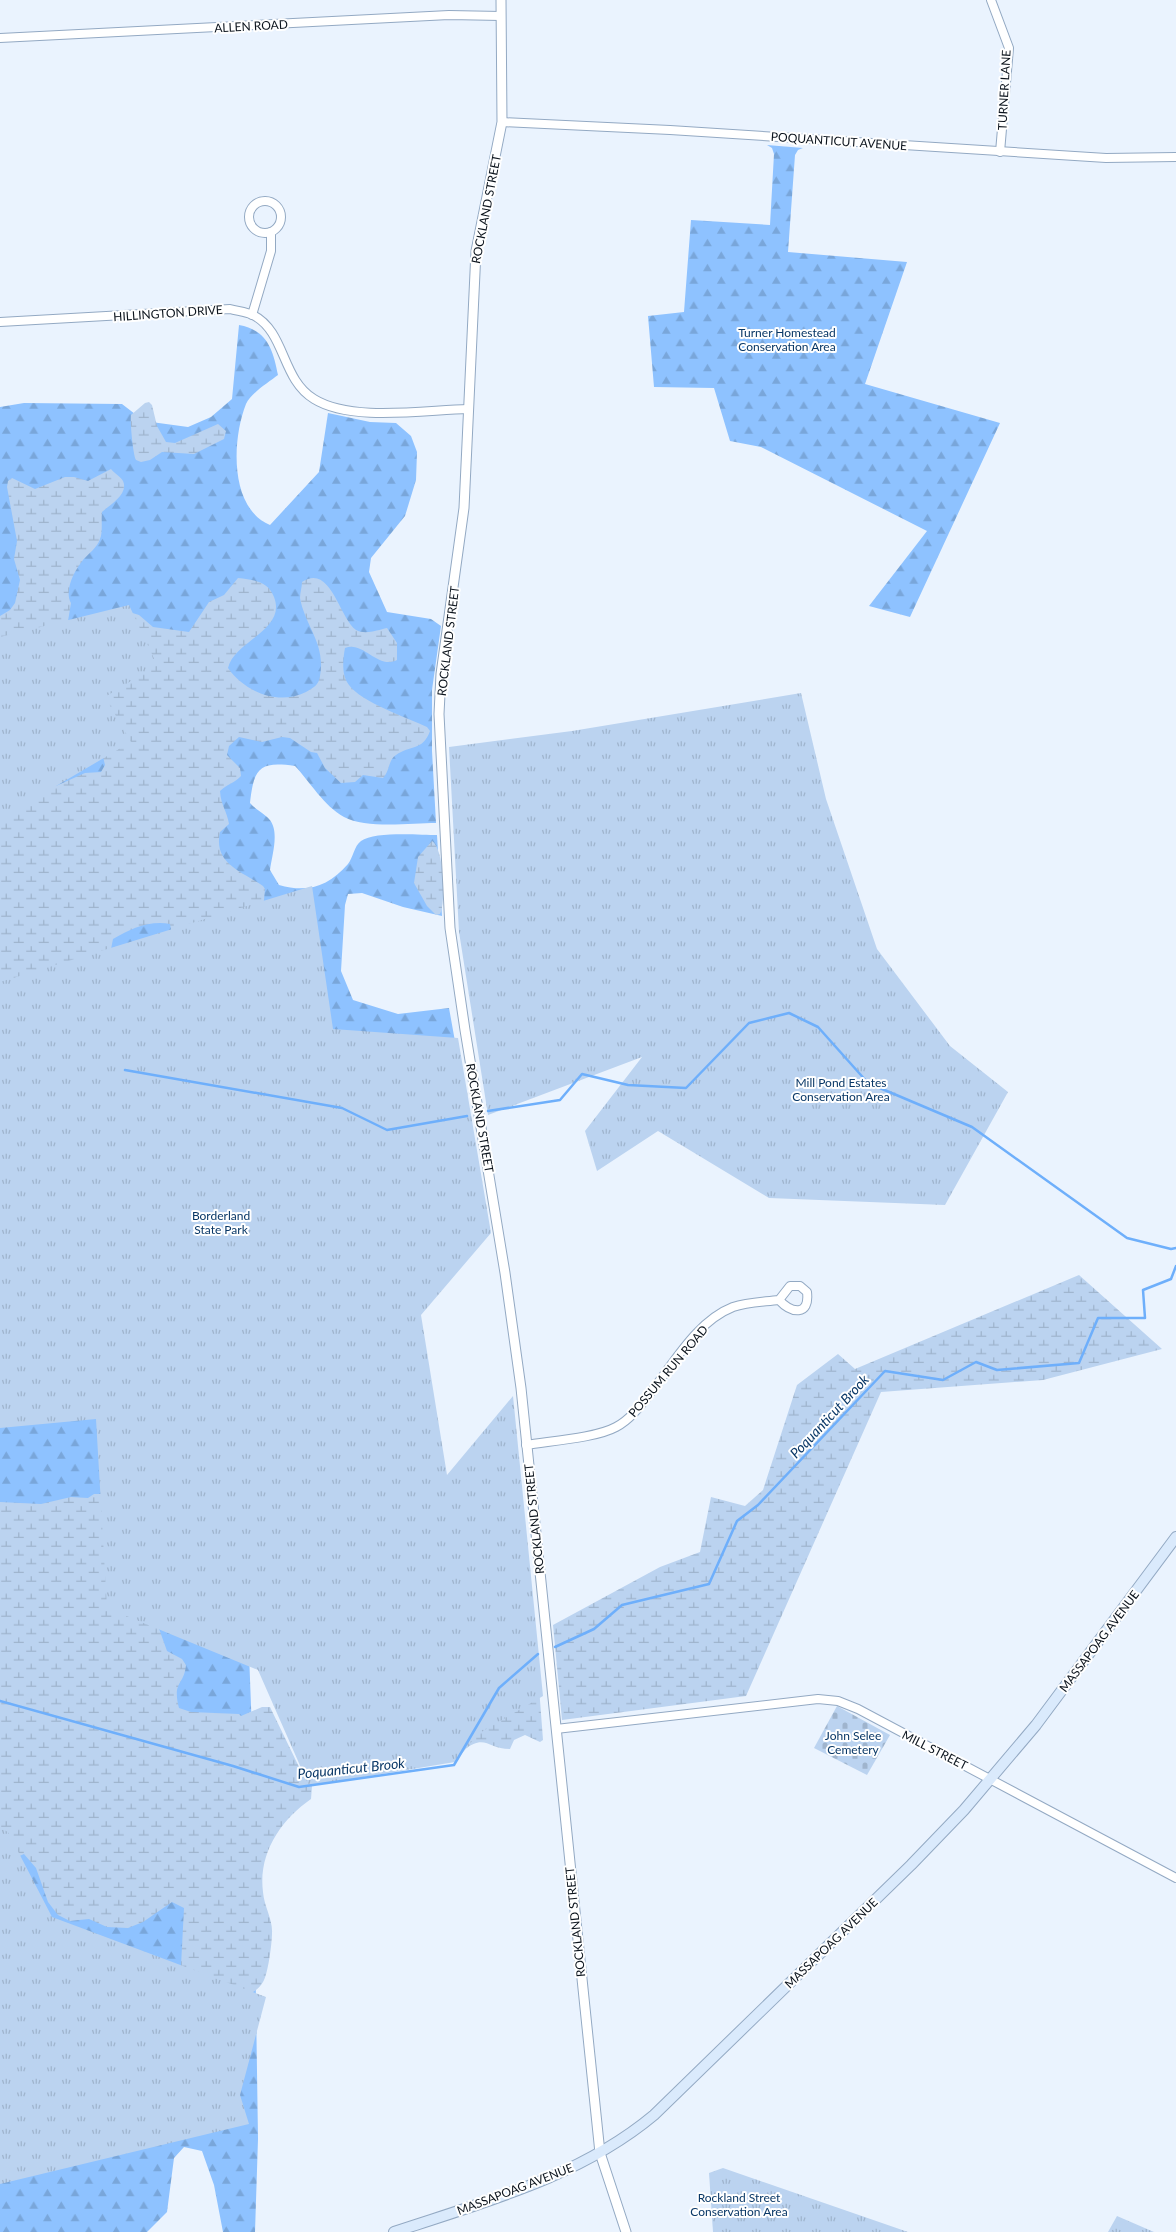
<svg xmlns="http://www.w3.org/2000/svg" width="1176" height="2232" viewBox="0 0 1176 2232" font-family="Lato,sans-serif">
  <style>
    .forest { fill: url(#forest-firs) }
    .wetland { fill: url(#wetland-marsh) }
    .cemetery { fill: url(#cemetery-stones) }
    .park { fill: url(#park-tufts) }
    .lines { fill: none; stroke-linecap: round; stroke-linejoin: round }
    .stream { stroke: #6eaffb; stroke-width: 2.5 }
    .minor-casing { stroke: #93a9c3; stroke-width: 10 }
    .tertiary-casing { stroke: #93a9c3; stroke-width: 11 }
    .secondary-casing { stroke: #93a9c3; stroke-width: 12 }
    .minor { stroke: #fff; stroke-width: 8 }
    .tertiary { stroke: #fff; stroke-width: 9 }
    .secondary { stroke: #daeafc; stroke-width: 10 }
    .labels { text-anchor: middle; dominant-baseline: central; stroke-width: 4; stroke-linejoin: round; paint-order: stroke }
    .street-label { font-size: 12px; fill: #0b131c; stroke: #fff }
    .park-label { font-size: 12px; fill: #083766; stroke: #fff }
    .water-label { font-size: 14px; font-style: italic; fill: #0b3968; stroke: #fff }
  </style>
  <defs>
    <pattern id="forest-firs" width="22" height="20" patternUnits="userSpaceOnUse" patternTransform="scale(1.25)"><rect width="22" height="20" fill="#8ec2ff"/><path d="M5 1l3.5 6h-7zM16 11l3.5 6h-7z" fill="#79a6da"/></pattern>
    <pattern id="wetland-marsh" width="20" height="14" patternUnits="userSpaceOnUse" patternTransform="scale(1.25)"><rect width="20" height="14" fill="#bbd3f0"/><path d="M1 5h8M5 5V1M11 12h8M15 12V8" fill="none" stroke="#9fb4cd"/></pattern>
    <pattern id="cemetery-stones" width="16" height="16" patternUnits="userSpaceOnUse" patternTransform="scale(1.25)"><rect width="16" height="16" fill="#bbd3f0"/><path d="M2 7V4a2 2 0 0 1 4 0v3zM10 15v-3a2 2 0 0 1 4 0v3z" fill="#9fb4cd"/></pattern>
    <pattern id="park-tufts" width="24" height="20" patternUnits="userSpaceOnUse" patternTransform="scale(1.25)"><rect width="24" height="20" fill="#bbd3f0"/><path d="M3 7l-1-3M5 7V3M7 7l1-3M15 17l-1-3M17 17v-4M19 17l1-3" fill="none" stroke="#9fb4cd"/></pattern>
  </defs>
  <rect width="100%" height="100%" fill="#eaf3fe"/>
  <g class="forest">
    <path d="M767 145 803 148 798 150 795 155 788 252 907 262 865 384 1000 423 910 617 869 606 927 531 761 447 730 441 714 388 654 387 648 316 684 312 691 220 770 225 774 154 772 148Z"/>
    <path d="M239 325C267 330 273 349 278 375 269 382 251 393 246 404 232 439 229 508 270 525L319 472 328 413 370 422 396 423 411 436 417 452 416 480 405 516 371 558 369 572 387 612 431 619 441 626 432 690V751L436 823C411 823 366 829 344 817 324 806 310 782 295 766 259 761 254 768 250 803 256 810 265 814 269 819 280 831 272 855 270 870L279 885C307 893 328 887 348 864 353 858 354 846 361 841 374 831 420 835 437 835L442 916 403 907 362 893 348 894 345 905 341 971 353 1000 398 1014 449 1008 487 1219 285 1496 247 1600 252 1732 258 2139 255 2232H223L214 2185 202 2151 184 2147 174 2158 167 2212 147 2232H0V407L24 403 122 404 144 421 188 427 211 417 232 399Z"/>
  </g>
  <g class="wetland">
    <path d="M149 402 152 405 157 426 166 442 175 443 218 424 226 431 224 439 194 454 162 452 150 460 141 462 136 460C133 455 130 422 131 415L145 403Z"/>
    <path d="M111 469C114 473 121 477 123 481 129 494 110 505 102 512 101 520 103 532 100 539 97 548 88 554 83 560 74 571 64 591 71 603L68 621 126 611 139 615 153 627 189 632 209 602 224 595 238 578C254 580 268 581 274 597 287 630 234 641 228 668 245 692 278 706 306 692 313 688 319 685 320 676 326 644 305 626 300 598 300 593 302 587 302 582 331 563 339 618 356 630 365 635 378 630 387 628L397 643V660C378 670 363 640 345 648 343 659 341 675 349 685 361 702 408 718 427 727L430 731C423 751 410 745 396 755 388 760 390 771 383 778L363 775 355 782 341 783 325 768 317 753 311 752 290 738 282 737 262 742 239 737 229 746 227 755 240 768 241 776C235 783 227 784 220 791 221 806 227 811 229 824L220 832C213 864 242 871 263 886L265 889 263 910 173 941 170 924C150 920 130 929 113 939L111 949 118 971 0 1191V768L40 785 56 786 85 773 101 772 105 765 98 736 0 653V616L10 610 15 603 20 580 14 559 17 541 7 487 8 481 12 478 35 489 65 477H74L88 481Z"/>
    <path d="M432 841C444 848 446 902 440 914L436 915 427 906 414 883 418 857Z"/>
    <path d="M1079 1275 1162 1349 1043 1380 881 1392 746 1696 562 1720 553 1625 660 1567 700 1552 711 1497 745 1506 763 1490 797 1385 838 1354 855 1369Z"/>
    <path d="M94 1494H101L157 1623 167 1651 182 1659 186 1665C184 1686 172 1681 179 1708L191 1712 239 1714 241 1716 262 1707H270L301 1771H305L312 1786 311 1799C281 1820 258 1853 263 1892 264 1906 273 1920 272 1933 272 1943 268 1975 263 1982 258 1991 248 1995 238 1999L181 1966 184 1908 172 1902 143 1922 128 1928 107 1927 89 1919 70 1921 58 1915 48 1902 36 1868 24 1854 13 1859 0 1874V1502L41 1504 71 1497 88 1498Z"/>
    <path d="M539 1687 543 1740 540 1742 525 1735 514 1740 510 1749C488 1749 485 1733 464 1750L463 1737Z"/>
  </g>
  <path class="cemetery" d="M837 1706 890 1735 867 1775 814 1748Z"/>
  <g class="park">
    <path d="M129 605 157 665 105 697 131 742 0 819V637Z"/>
    <path d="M801 693 826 799 877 949 950 1046 1008 1092 945 1205 769 1198 658 1131 597 1171 585 1131 642 1057 488 1115 459 932 449 747 572 731Z"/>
    <path d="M312 886 333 1029 458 1038 491 1233 421 1315 447 1475 513 1396 543 1696 478 1734 455 1762 309 1786 258 1670 107 1608 96 1419 0 1428V982Z"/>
    <path d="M0 1828 8 1832 52 1917 266 1997 240 2095 249 2124 0 2184Z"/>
    <path d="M723 2168 908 2232H713L709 2173Z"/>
    <path d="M1117 2216 1154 2232H1108Z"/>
  </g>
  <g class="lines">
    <g class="stream">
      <path d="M125 1070 342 1108 387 1130 467 1116"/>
      <path d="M488 1111 560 1100 582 1074 628 1085 686 1088 749 1023 789 1013 818 1027 868 1083 972 1127 1127 1238 1171 1249 1176 1248"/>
      <path d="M555 1647 594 1629 622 1605 709 1584 737 1521 758 1505 885 1371 943 1380 976 1362 997 1370 1079 1363 1098 1318H1145L1143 1290 1171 1279 1176 1266"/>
      <path d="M0 1701 233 1766 299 1787 454 1765 499 1688 538 1654"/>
    </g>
    <g class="minor-casing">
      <g id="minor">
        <path d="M991 0 1009 48 1000 152"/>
        <path d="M0 38 449 15 501 16"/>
        <path d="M502 122 670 130 1106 158 1176 157"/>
        <circle cx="265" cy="217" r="16"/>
        <path d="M252 315 271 251V232"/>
        <path d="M0 322 230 309C237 311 246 312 253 315 286 332 281 379 314 399 351 422 424 410 468 409"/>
        <path d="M526 1445C550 1441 596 1438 616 1427 631 1419 641 1405 651 1392 674 1363 697 1321 733 1307 748 1302 763 1302 779 1300 791 1313 810 1317 807 1292L800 1286H790L779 1300"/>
        <path d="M556 1729 818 1699 838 1701 858 1709 1176 1878"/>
      </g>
    </g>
    <g class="tertiary-casing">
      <path id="tertiary" d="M501 0 502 122 476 251 464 508 441 674 439 714 450 928 465 1030 505 1273 521 1388 600 2153 626 2232"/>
    </g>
    <g class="secondary-casing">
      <path id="secondary" d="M394 2232C484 2202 580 2177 654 2115L911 1865 964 1810 1036 1725 1176 1537"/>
    </g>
    <use href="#minor" class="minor"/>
    <use href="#tertiary" class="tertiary"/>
    <use href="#secondary" class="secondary"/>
  </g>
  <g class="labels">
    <g class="street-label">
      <text transform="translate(251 26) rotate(-3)">ALLEN ROAD</text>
      <text transform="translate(1004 90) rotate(-87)">TURNER LANE</text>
      <text transform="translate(839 141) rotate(4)">POQUANTICUT AVENUE</text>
      <text transform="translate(486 209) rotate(-79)">ROCKLAND STREET</text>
      <text transform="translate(168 313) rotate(-4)">HILLINGTON DRIVE</text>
      <text transform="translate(448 641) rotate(-83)">ROCKLAND STREET</text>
      <text transform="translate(480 1118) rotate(80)">ROCKLAND STREET</text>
      <text transform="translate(668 1371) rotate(-50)">POSSUM RUN ROAD</text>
      <text transform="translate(534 1519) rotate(-96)">ROCKLAND STREET</text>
      <text transform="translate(1099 1641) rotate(-53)">MASSAPOAG AVENUE</text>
      <text transform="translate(935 1750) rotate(27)">MILL STREET</text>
      <text transform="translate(575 1922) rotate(-96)">ROCKLAND STREET</text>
      <text transform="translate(831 1943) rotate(-44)">MASSAPOAG AVENUE</text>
      <text transform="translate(515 2189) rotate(-21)">MASSAPOAG AVENUE</text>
    </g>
    <g class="park-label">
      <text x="787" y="332">Turner Homestead<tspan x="787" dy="14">Conservation Area</tspan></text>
      <text x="841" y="1082">Mill Pond Estates<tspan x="841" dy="14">Conservation Area</tspan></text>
      <text x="221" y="1215">Borderland<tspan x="221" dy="14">State Park</tspan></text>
      <text x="853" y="1735">John Selee<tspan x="853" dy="14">Cemetery</tspan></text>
      <text x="739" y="2197">Rockland Street<tspan x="739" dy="14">Conservation Area</tspan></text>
    </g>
    <g class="water-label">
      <text transform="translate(829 1416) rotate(-47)">Poquanticut Brook</text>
      <text transform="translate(351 1768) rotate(-6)">Poquanticut Brook</text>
    </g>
  </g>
</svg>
